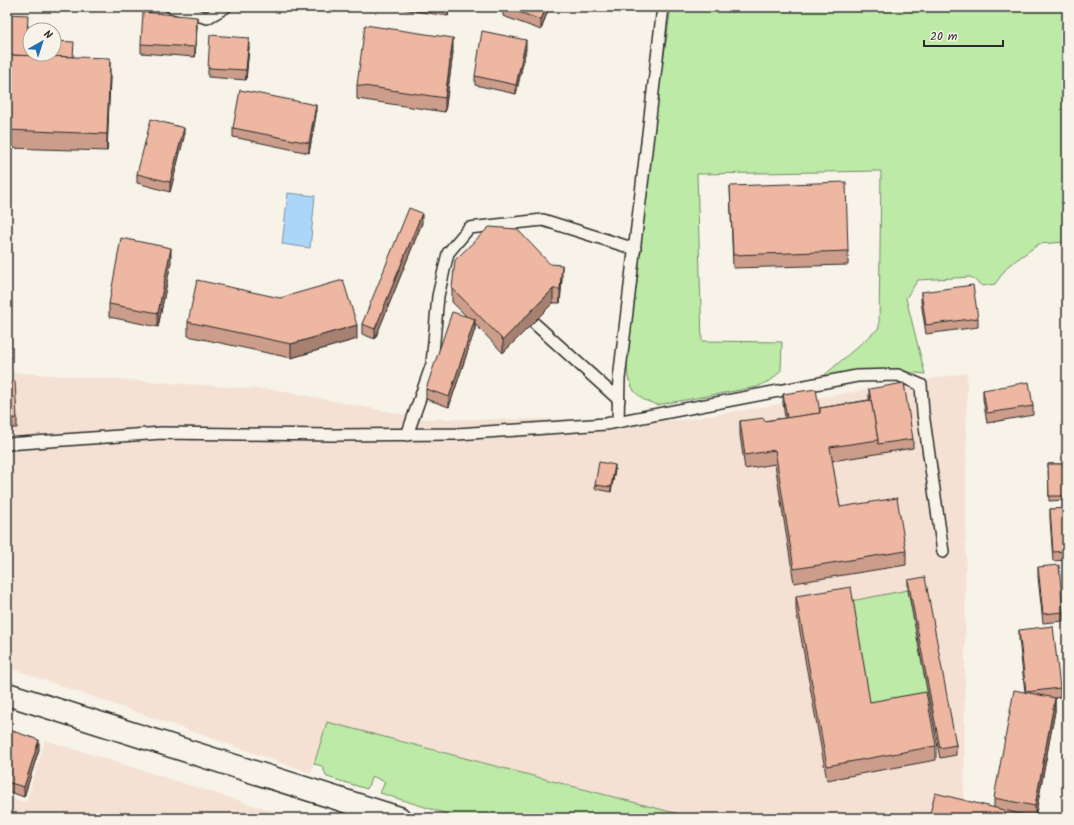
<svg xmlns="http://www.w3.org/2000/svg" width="1074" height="825" viewBox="0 0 1074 825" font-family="Kalam,sans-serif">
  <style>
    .built { fill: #f4e1d3 }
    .green { fill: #bdeaa7; stroke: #748a69 }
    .water { fill: #acd6f8; stroke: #7892a6 }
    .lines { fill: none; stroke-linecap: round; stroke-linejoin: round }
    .service-casing { stroke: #2b2b2b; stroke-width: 14 }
    .tertiary-casing { stroke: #2b2b2b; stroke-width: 25 }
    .service { stroke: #f7f3e8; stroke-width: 11 }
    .tertiary { stroke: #f7f3e8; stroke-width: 22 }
    .wall { fill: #cc9d8b; stroke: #2b2b2b }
    .shaded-wall { fill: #a68071; stroke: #2b2b2b }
    .building { fill: #edb7a2; stroke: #2b2b2b }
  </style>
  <rect width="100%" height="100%" fill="#f7f3e8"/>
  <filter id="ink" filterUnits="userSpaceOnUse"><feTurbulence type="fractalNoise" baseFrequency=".025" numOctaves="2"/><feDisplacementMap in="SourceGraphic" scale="8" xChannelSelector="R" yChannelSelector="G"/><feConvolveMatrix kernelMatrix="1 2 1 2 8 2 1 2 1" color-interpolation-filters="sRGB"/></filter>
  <g filter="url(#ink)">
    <g class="built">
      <path d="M7 372 277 390 426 419 682 420 967 373 964 818H694L327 722 311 773 7 667Z"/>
      <path d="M45 740 295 818H7V797L26 802Z"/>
    </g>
    <g class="green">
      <path d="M671 7H1067V239L1066 242 1039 244 1008 266 995 284 982 286 971 277 918 280 906 298 925 374 898 371 820 379 879 328 881 171 697 174 702 341 782 342 781 370 773 379 757 387 657 405 644 400 634 391 628 378 627 362 659 89Z"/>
      <path d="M908 590 930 704 870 716 851 601Z"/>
      <path d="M327 722 694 818H460L380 793 385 782 372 776 367 789 327 777 322 766 314 764Z"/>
    </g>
    <path class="water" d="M288 193 315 196 310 248 282 244Z"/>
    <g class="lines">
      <g class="service-casing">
        <g id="service">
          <path d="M171 7 207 18 226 7"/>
          <path d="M534 323 619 400"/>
          <path d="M618 422 619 379 663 7"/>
          <path d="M407 435 432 364 438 296 448 253 469 228 543 220 635 249"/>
          <path d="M7 444 162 433 335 435 457 434 606 424 857 376 898 375 921 385 923 413 943 552"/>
        </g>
      </g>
      <g class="tertiary-casing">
        <path id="tertiary" d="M7 694 399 818"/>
      </g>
      <use href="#service" class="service"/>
      <use href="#tertiary" class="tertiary"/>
    </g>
    <g class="wall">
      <path d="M388 7H449L448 16Z"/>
      <path d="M503 7H549L541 30 503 16Z"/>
      <path d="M7 14 28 25V40L74 57 110 76 107 151 7 148Z"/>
      <path d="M197 26 195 57 141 53V44Z"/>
      <path d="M249 47 246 80 208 77V68Z"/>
      <path d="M526 49 516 94 475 85V76Z"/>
      <path d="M453 52 445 112 357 99V85Z"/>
      <path d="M316 115 309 153 233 137V128Z"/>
      <path d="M184 137 170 192 137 183V174Z"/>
      <path d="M730 186 848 251V265L733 268Z"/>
      <path d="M422 223 375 339 362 334V324Z"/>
      <path d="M171 262 158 327 109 317V304Z"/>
      <path d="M562 278 560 303H553L503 353 475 324V329L449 407 426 399V389L467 317 452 302V288Z"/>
      <path d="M921 292 978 318V327L926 334 921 302Z"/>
      <rect x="7" y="311" width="3" height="57"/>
      <path d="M188 322 357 339 291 358 188 336Z"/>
      <path d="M7 381 17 418V428H7Z"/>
      <path d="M869 389 913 439V448L832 461 840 507 906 551V565L794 583 775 464 745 469 740 435V421H764L785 418 783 403V394L820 413V408L869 400Z"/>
      <path d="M983 390 1033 406V415L987 423 983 399Z"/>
      <path d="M1048 464H1067V500L1049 501Z"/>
      <path d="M615 469 611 492 595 489V485Z"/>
      <path d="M1067 508V560L1053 561 1050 518V509Z"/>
      <path d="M1038 567 1063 612V621L1043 623 1038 577Z"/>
      <path d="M908 580 956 745V755L940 758 908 590Z"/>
      <path d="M796 596 870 702 936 746V760L827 780 796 610Z"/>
      <path d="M1019 630 1060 688V697L1055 698V711L1035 818 994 808V798L1025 692 1019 639Z"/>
      <path d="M7 729 39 749 24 797 7 791Z"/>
    </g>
    <g class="shaded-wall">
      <path d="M448 7H449L448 16Z"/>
      <path d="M546 7H549L541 30V20Z"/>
      <path d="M197 17V26L195 57V47Z"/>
      <path d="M249 38V47L246 80V70Z"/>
      <path d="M453 38V52L445 112V98Z"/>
      <path d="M526 40V49L516 94V85Z"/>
      <path d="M110 58V76L107 151V134Z"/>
      <path d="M316 105V115L309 153V143Z"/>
      <path d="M184 128V137L170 192V182Z"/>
      <path d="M422 213V223L375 339V329Z"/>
      <path d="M171 248V262L158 327V313Z"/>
      <path d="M562 265V278L560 303V289Z"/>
      <path d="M553 289V303L503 353V340Z"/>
      <path d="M475 319V329L449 407V397Z"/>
      <path d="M357 325V339L291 358V344Z"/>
      <path d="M615 465V469L611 492V487Z"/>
      <path d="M1055 698V711L1035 818V806Z"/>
      <path d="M39 740V749L24 797V787Z"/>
    </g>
    <g class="building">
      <path d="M505 7H546L541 20Z"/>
      <path d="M143 12 197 17 195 47 141 44Z"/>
      <path d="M7 14 28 15 27 40H30V54H54V41L74 42 73 57 7 55Z"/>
      <path d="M365 25 453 38 445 98 357 85Z"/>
      <path d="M482 31 526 40 516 85 475 76Z"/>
      <path d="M210 35 249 38 246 70 208 68Z"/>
      <path d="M7 55 110 58 107 134 7 130Z"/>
      <path d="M240 90 316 105 309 143 233 128Z"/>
      <path d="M151 119 184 128 170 182 137 174Z"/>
      <path d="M846 182 848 251 733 255 730 186Z"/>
      <path d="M409 208 422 213 375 329 362 324Z"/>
      <path d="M489 227 517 229 550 264 562 265 560 289H553L503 340 452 288 455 260Z"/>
      <path d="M121 238 171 248 158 313 109 304Z"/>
      <path d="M197 280 280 298 343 280 357 325 291 344 188 322Z"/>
      <path d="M973 285 978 318 926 325 921 292Z"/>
      <rect x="7" y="311" width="3" height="47"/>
      <path d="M452 312 475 319 449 397 426 389Z"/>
      <path d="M7 381H15L17 418 7 419Z"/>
      <path d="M1029 382 1033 406 987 413 983 390Z"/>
      <path d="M904 383 913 439 878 444V440L869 389Z"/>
      <path d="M816 389 820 413 787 418 783 394Z"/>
      <path d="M871 400 878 440 830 447 840 507 897 498 906 551 794 569 775 450 745 455 740 421 764 418V421L820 413V408Z"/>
      <path d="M599 462 615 465 611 487 595 485Z"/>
      <path d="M1048 464H1067V496H1049Z"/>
      <path d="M1067 508V551L1053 552 1050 509Z"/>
      <path d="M1059 565 1063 612 1043 614 1038 567Z"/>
      <path d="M925 577 956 745 940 748 908 580Z"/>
      <path d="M851 587 870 702 926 692 936 746 827 766 796 596Z"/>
      <path d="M1053 626 1060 688 1026 692 1019 630Z"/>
      <path d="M1014 690 1055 698 1035 806 994 798Z"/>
      <path d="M7 729 39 740 24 787 7 782Z"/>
      <path d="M935 793 1036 818H929Z"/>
    </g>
  </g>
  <rect width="1074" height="825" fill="none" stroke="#f7f3e8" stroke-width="24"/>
  <rect x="12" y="12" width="1050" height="801" fill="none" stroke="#2b2b2b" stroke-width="1.5" filter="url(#ink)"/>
  <g transform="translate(42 42) rotate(39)"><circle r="19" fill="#f7f3e8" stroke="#a5a39c"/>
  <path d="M0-3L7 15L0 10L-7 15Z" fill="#1f6fb2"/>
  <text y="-6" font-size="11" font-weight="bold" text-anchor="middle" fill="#2b2b2b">N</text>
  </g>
  <path d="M924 40v6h79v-6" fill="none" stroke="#2b2b2b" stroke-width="2"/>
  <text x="930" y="40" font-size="12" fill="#2b2b2b" stroke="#f7f3e8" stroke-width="3" paint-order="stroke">20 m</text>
</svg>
